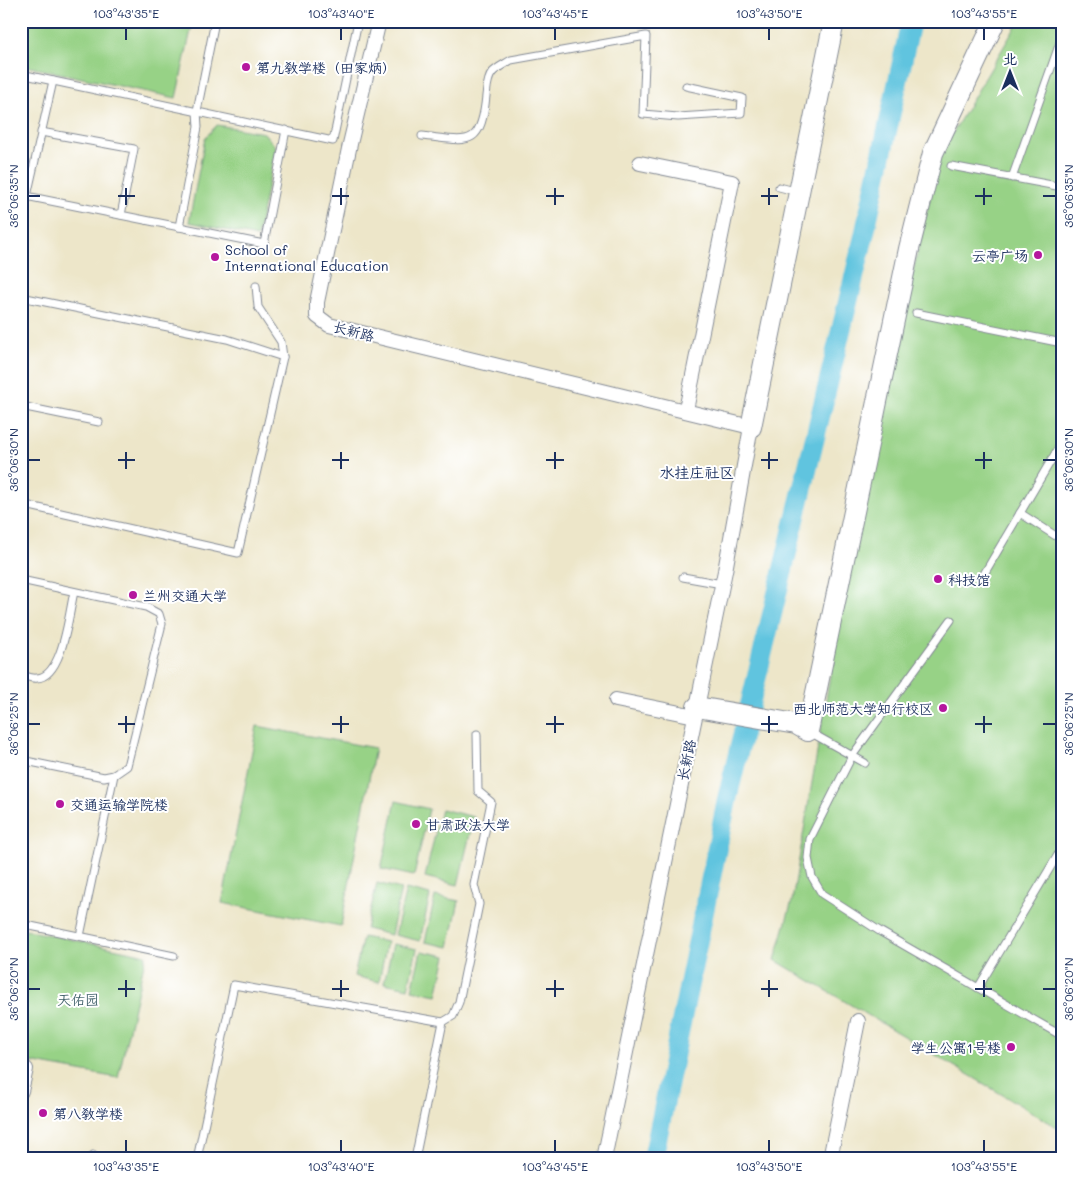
<svg xmlns="http://www.w3.org/2000/svg" width="1083" height="1180" viewBox="0 0 1083 1180" font-family="Mali,'LXGW WenKai TC',sans-serif">
  <style>
    .green { fill: #97d286; stroke: #598072 }
    .lines { fill: none; stroke-linecap: round; stroke-linejoin: round }
    .river { stroke: #61c4df; stroke-width: 20 }
    .lane-casing { stroke: #848a94; stroke-width: 9 }
    .street-casing { stroke: #848a94; stroke-width: 16 }
    .secondary-casing { stroke: #848a94; stroke-width: 22 }
    .lane { stroke: #fff; stroke-width: 7 }
    .street { stroke: #fff; stroke-width: 14 }
    .secondary { stroke: #fff; stroke-width: 20 }
    .ticks { fill: none; stroke: #1b2f5e; stroke-width: 2 }
    .poi-dot { fill: #b5179e; stroke: #fff; stroke-width: 2 }
    .labels { text-anchor: middle; dominant-baseline: central; stroke-width: 4; stroke-linejoin: round; paint-order: stroke }
    .poi-label { font-size: 14px; fill: #1b2f5e; stroke: #fff; text-anchor: start }
    .street-label { font-size: 14px; fill: #1b2f5e; stroke: #fff }
    .park-label { font-size: 14px; fill: #40606a; stroke: #fff }
    .neighbourhood-label { font-size: 15px; fill: #1b2f5e; stroke: #fff }
    .neatline { fill: none; stroke: #1b2f5e; stroke-width: 2 }
    .ticks-label { font-size: 12px; text-anchor: middle; fill: #1b2f5e }
  </style>
  <rect width="100%" height="100%" fill="#fff"/>
  <filter id="ink" filterUnits="userSpaceOnUse"><feTurbulence type="fractalNoise" baseFrequency=".02" numOctaves="2"/><feDisplacementMap in="SourceGraphic" scale="10" xChannelSelector="R" yChannelSelector="G"/><feConvolveMatrix kernelMatrix="1 2 1 2 8 2 1 2 1" color-interpolation-filters="sRGB"/></filter>
  <filter id="wash" filterUnits="userSpaceOnUse"><feTurbulence type="fractalNoise" baseFrequency=".0096" numOctaves="4" result="noise"/><feDisplacementMap in="SourceGraphic" scale="20" xChannelSelector="R" yChannelSelector="G"/><feGaussianBlur stdDeviation="1.12" result="paint"/><feColorMatrix in="noise" values="0 0 0 0 0 0 0 0 0 0 0 0 0 0 0 0 0 1.4 0 .05"/><feComposite in="paint" operator="in"/></filter>
  <g filter="url(#wash)">
    <rect width="100%" height="100%" fill="#ede6c9"/>
    <g class="green">
      <path d="M21 21H193L176 98 21 65Z"/>
      <path d="M1019 21H1062V1130L775 960 792 901 857 516 940 154Z"/>
      <path d="M217 125 264 133 276 147 257 237 189 222 205 138Z"/>
      <path d="M257 726 375 748 341 926 222 903Z"/>
      <path d="M396 801 429 809 414 876 381 869Z"/>
      <path d="M441 809 474 817 458 885 425 877Z"/>
      <path d="M377 883 401 889 391 935 366 929Z"/>
      <path d="M406 889 430 895 420 941 395 935Z"/>
      <path d="M435 896 459 901 449 947 425 942Z"/>
      <path d="M21 929 146 955 118 1078 30 1062 21 1088Z"/>
      <path d="M363 937 387 942 379 982 354 976Z"/>
      <path d="M393 944 417 949 408 988 384 983Z"/>
      <path d="M421 951 446 956 437 995 412 990Z"/>
    </g>
    <g class="lines">
      <path class="river" d="M653 1159 728 795 864 236 911 21"/>
    </g>
  </g>
  <g filter="url(#ink)">
    <g class="lines">
      <g class="lane-casing">
        <g id="lane">
          <path d="M21 74 333 141 358 21"/>
          <path d="M41 132 134 149 121 215"/>
          <path d="M422 136C468 141 481 149 486 96 487 89 487 79 492 73 496 68 505 64 511 60L646 36 643 114 678 117 741 113 742 98 686 86"/>
          <path d="M951 166 1062 187"/>
          <path d="M1012 178 1062 37"/>
          <path d="M779 187 799 192"/>
          <path d="M21 195 264 244 286 130"/>
          <path d="M27 196 53 81"/>
          <path d="M179 227 198 127 197 111 215 21"/>
          <path d="M256 286 258 307 281 342 283 357"/>
          <path d="M21 297 227 339 283 357 238 553 21 504"/>
          <path d="M916 313 1062 343"/>
          <path d="M21 406 99 422"/>
          <path d="M1020 513 1062 540"/>
          <path d="M984 574 1062 442"/>
          <path d="M683 577 722 584"/>
          <path d="M21 580 146 607 159 614 162 624 127 766 114 775 104 777 21 760"/>
          <path d="M951 620 852 756 810 839 808 858 812 877 822 894 881 932 1062 1036"/>
          <path d="M21 675C26 676 32 679 37 678 63 677 69 612 74 592"/>
          <path d="M808 731 865 763"/>
          <path d="M21 924 174 956"/>
          <path d="M80 936 114 775"/>
          <path d="M978 988 1062 848"/>
          <path d="M443 1022 453 1016 459 1002 479 904 474 885 491 802 478 791 477 734"/>
          <path d="M92 1159 93 1155"/>
          <path d="M197 1159 234 985 443 1022 415 1159"/>
        </g>
      </g>
      <g class="street-casing">
        <g id="street">
          <path d="M379 21 350 144 317 302V316L329 325 751 427 725 571 604 1159"/>
          <path d="M640 163 732 182 686 410"/>
          <path d="M616 700 695 716"/>
          <path d="M21 1091 26 1069"/>
          <path d="M830 1159 858 1021"/>
        </g>
      </g>
      <g class="secondary-casing">
        <g id="secondary">
          <path d="M751 427 834 21"/>
          <path d="M697 707 796 724 808 731 909 249 933 153 995 21"/>
        </g>
      </g>
      <use href="#lane" class="lane"/>
      <use href="#street" class="street"/>
      <use href="#secondary" class="secondary"/>
    </g>
  </g>
  <path class="ticks" d="M126 28V40M341 28V40M555 28V40M769 28V40M984 28V40M126 188V205M341 188V205M555 188V205M769 188V205M984 188V205M28 196H40M118 196H135M332 196H349M546 196H564M761 196H778M975 196H992M1043 196H1056M126 452V469M341 452V469M555 452V469M769 452V469M984 452V469M28 460H40M118 460H135M332 460H349M546 460H564M761 460H778M975 460H992M1043 460H1056M126 716V733M341 716V733M555 716V733M769 716V733M984 716V733M28 724H40M118 724H135M332 724H349M546 724H564M761 724H778M975 724H992M1043 724H1056M126 980V997M341 980V997M555 980V997M769 980V997M984 980V997M28 989H40M118 989H135M332 989H349M546 989H564M761 989H778M975 989H992M1043 989H1056M126 1140V1152M341 1140V1152M555 1140V1152M769 1140V1152M984 1140V1152"/>
  <g class="poi-dot">
    <circle cx="246" cy="67" r="5"/>
    <circle cx="1038" cy="255" r="5"/>
    <circle cx="215" cy="257" r="5"/>
    <circle cx="938" cy="579" r="5"/>
    <circle cx="133" cy="595" r="5"/>
    <circle cx="943" cy="708" r="5"/>
    <circle cx="60" cy="804" r="5"/>
    <circle cx="416" cy="824" r="5"/>
    <circle cx="1011" cy="1047" r="5"/>
    <circle cx="43" cy="1113" r="5"/>
  </g>
  <g class="labels">
    <g class="poi-label">
      <text x="256" y="67">第九教学楼（田家炳）</text>
      <text x="225" y="249">School of<tspan x="225" dy="16">International Education</tspan></text>
      <text x="1028" y="255" text-anchor="end">云亭广场</text>
      <text x="948" y="579">科技馆</text>
      <text x="143" y="595">兰州交通大学</text>
      <text x="933" y="708" text-anchor="end">西北师范大学知行校区</text>
      <text x="70" y="804">交通运输学院楼</text>
      <text x="426" y="824">甘肃政法大学</text>
      <text x="1001" y="1047" text-anchor="end">学生公寓1号楼</text>
      <text x="53" y="1113">第八教学楼</text>
    </g>
    <g class="street-label">
      <text transform="translate(354 331) rotate(15)">长新路</text>
      <text transform="translate(686 760) rotate(-78)">长新路</text>
    </g>
    <g class="park-label">
      <text x="78" y="999">天佑园</text>
    </g>
    <g class="neighbourhood-label">
      <text x="697" y="472">水挂庄社区</text>
    </g>
  </g>
  <rect width="1083" height="1180" fill="none" stroke="#fff" stroke-width="55"/>
  <g transform="translate(1010 72)" stroke="#ffffff" stroke-width="4" paint-order="stroke">
  <path d="M0-4L9 19L0 12L-9 19Z" fill="#1b2f5e"/>
  <text y="-8" font-size="14" font-weight="bold" text-anchor="middle" fill="#1b2f5e">北</text>
  </g>
  <rect x="28" y="28" width="1028" height="1124" class="neatline"/>
  <g class="ticks-label">
    <text x="126" y="18">103°43'35"E</text>
    <text x="341" y="18">103°43'40"E</text>
    <text x="555" y="18">103°43'45"E</text>
    <text x="769" y="18">103°43'50"E</text>
    <text x="984" y="18">103°43'55"E</text>
    <text transform="translate(14 196) rotate(-90)" y="4">36°06'35"N</text>
    <text transform="translate(1069 196) rotate(-90)" y="4">36°06'35"N</text>
    <text transform="translate(14 460) rotate(-90)" y="4">36°06'30"N</text>
    <text transform="translate(1069 460) rotate(-90)" y="4">36°06'30"N</text>
    <text transform="translate(14 724) rotate(-90)" y="4">36°06'25"N</text>
    <text transform="translate(1069 724) rotate(-90)" y="4">36°06'25"N</text>
    <text transform="translate(14 989) rotate(-90)" y="4">36°06'20"N</text>
    <text transform="translate(1069 989) rotate(-90)" y="4">36°06'20"N</text>
    <text x="126" y="1171">103°43'35"E</text>
    <text x="341" y="1171">103°43'40"E</text>
    <text x="555" y="1171">103°43'45"E</text>
    <text x="769" y="1171">103°43'50"E</text>
    <text x="984" y="1171">103°43'55"E</text>
  </g>
</svg>
